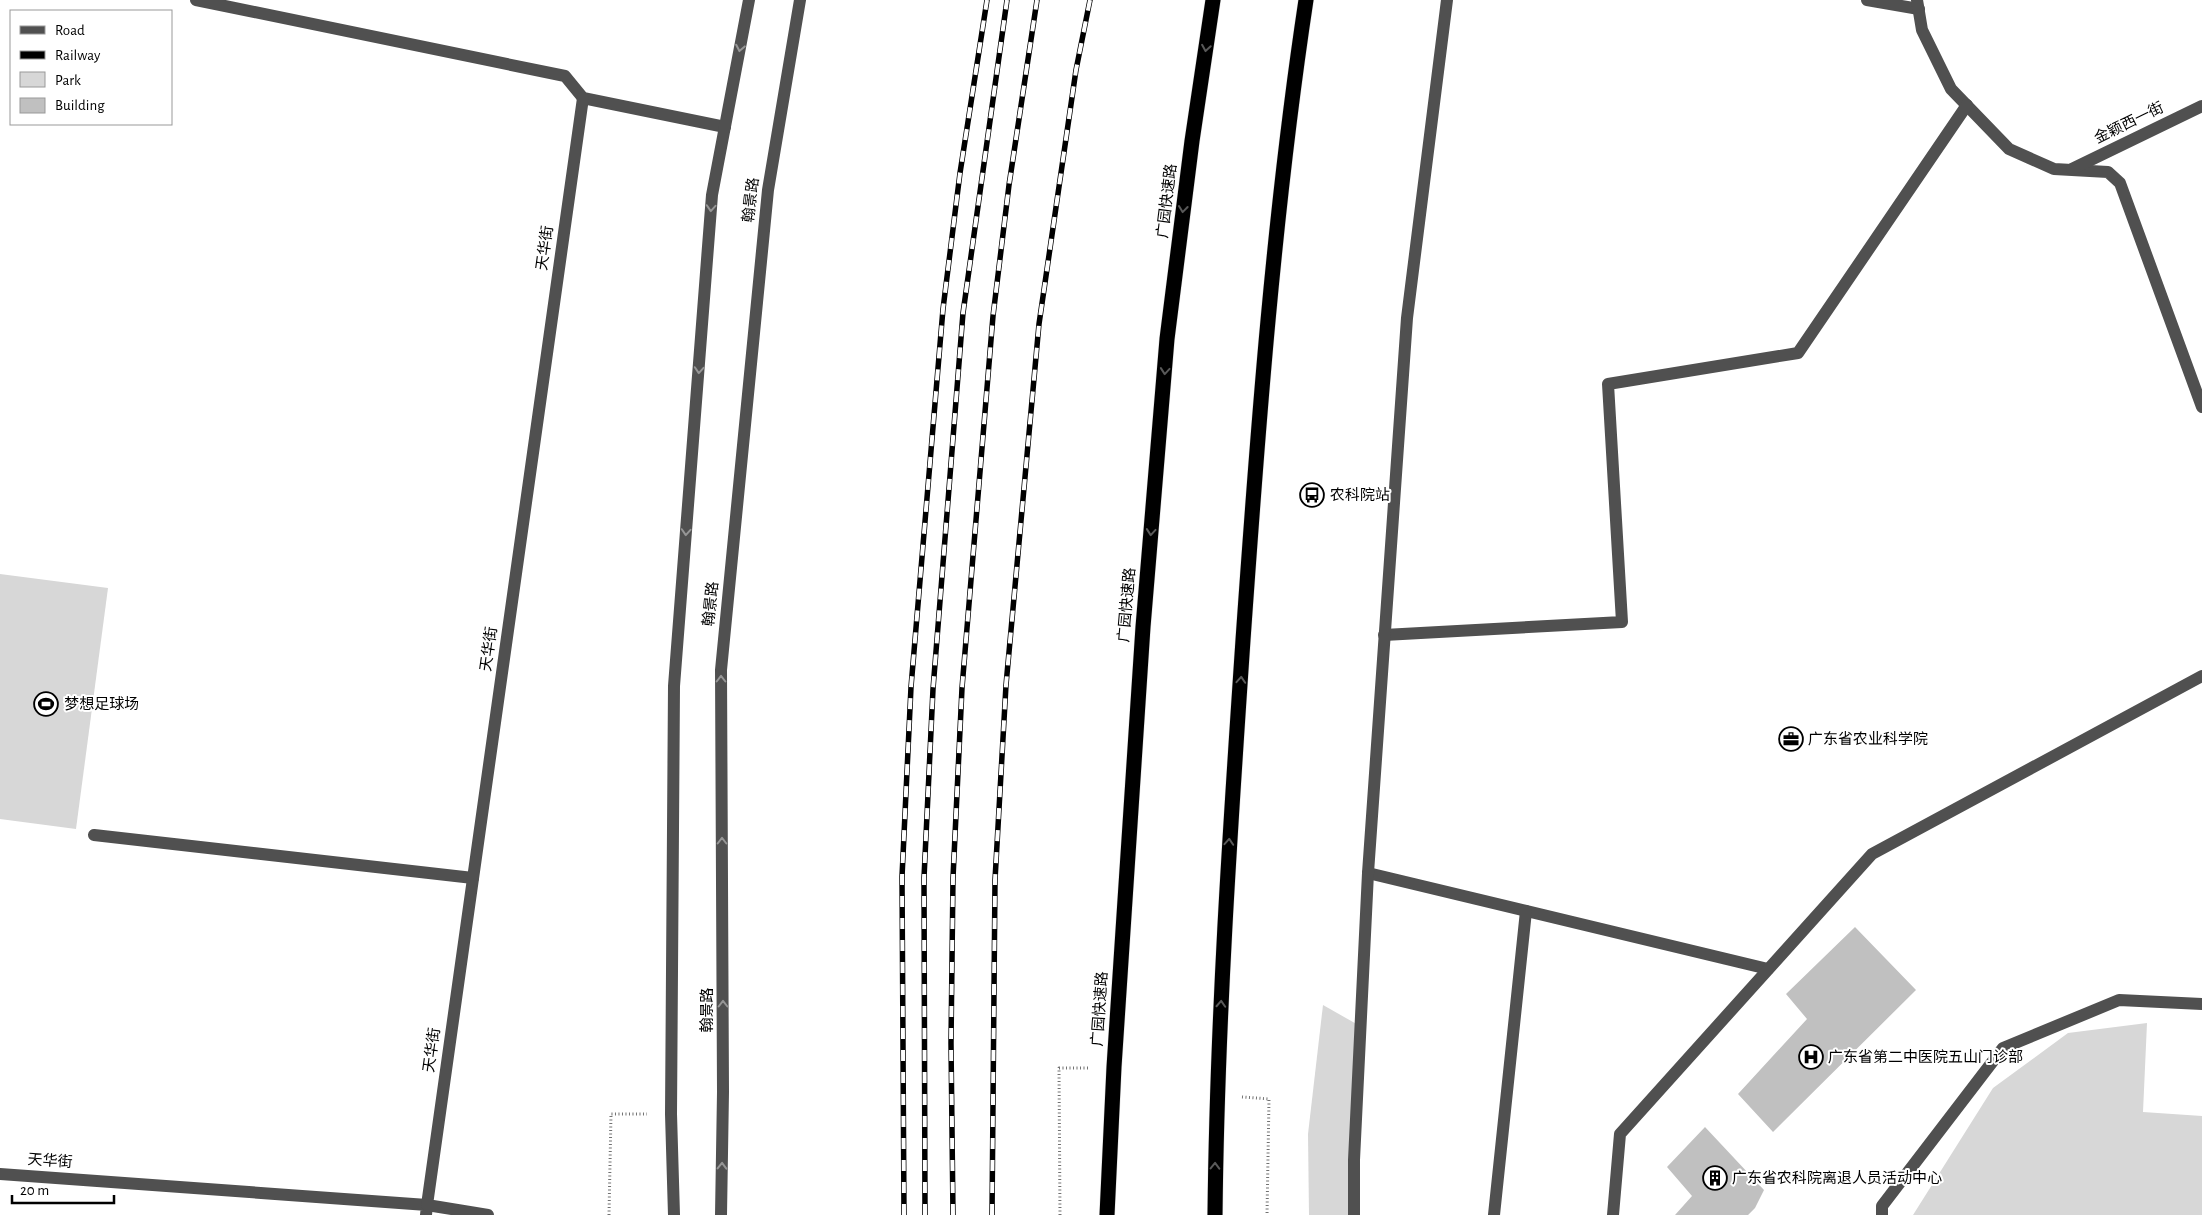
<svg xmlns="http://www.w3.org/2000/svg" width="2202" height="1215" viewBox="0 0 2202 1215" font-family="'Alegreya Sans','Noto Sans SC',sans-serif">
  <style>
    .green { fill: #d7d7d7 }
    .building { fill: #c0c0c0 }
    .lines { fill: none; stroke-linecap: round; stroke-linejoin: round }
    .highway-casing { stroke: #dbdbdb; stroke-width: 16 }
    .path { stroke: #727272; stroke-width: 3; stroke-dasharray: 1 2.5; stroke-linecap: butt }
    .minor { stroke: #505050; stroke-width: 12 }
    .highway { stroke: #000; stroke-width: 15 }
    .rail-casing { stroke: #000; stroke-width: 5.5 }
    .rail { stroke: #fff; stroke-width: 4; stroke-dasharray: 11; stroke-linecap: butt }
    .oneway { stroke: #969696 }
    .oneway2 { stroke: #595959 }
    .labels { text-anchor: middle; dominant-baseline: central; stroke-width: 4; stroke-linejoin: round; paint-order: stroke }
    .street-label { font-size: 15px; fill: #000; stroke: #fff }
    .poi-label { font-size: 15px; fill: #000; stroke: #fff; text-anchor: start }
  </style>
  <rect width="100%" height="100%" fill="#fff"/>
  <g class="green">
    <path d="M0 574 108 588 76 829 0 819Z"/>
    <path d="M1323 1005 1360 1026 1358 1215H1309L1308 1134Z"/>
    <path d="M2147 1023 2143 1112 2202 1116V1215H1913L1993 1088 2068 1033Z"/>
  </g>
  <g class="building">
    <path d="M1855 927 1916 990 1773 1132 1738 1094 1807 1019 1786 994Z"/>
    <path d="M1705 1127 1764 1190 1755 1208 1748 1215H1675L1692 1196 1667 1167Z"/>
  </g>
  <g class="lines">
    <g class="highway-casing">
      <g id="highway">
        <path d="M1107 1215 1114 1067 1143 627 1167 339 1192 141 1213 0"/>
        <path d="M1215 1215C1217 1023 1230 832 1243 640 1258 426 1274 212 1306 0"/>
      </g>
    </g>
    <g class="path">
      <path d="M1242 1097 1269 1099 1267 1215"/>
      <path d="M609 1215 611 1114H647"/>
      <path d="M1060 1215 1059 1068H1089"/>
    </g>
    <g class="minor">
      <path d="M196 0 565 76 583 98 725 127"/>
      <path d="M1867 0 1919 9"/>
      <path d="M1917 0 1922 30 1951 89 2009 149 2054 169 2108 172 2120 183 2202 407"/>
      <path d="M2072 169 2202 106"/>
      <path d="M1384 635 1622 622 1608 384 1798 353 1967 105"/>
      <path d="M94 835 473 878"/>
      <path d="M1368 873 1768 969"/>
      <path d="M0 1174 427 1205 426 1215"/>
      <path d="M488 1215 427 1205 583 98"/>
      <path d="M674 1215 671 1114 674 686 712 195 749 0"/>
      <path d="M721 1215 723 1092 721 670 768 190 800 0"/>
      <path d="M1354 1215V1160L1368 873 1407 318 1447 0"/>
      <path d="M1494 1215 1526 911"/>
      <path d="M1613 1215 1620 1134 1872 854 2202 676"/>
      <path d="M1882 1215V1206L2003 1048 2119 1000 2202 1004"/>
    </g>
    <use href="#highway" class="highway"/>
    <g class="rail-casing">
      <g id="rail">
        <path d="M904 1215 902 877 911 687 943 309 960 173 987 0"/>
        <path d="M925 1215 924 878 933 689 963 313 1007 0"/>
        <path d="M953 1215 951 1043 953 878 962 688 993 316 1009 185 1037 0"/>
        <path d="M992 1215 995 880 1006 685 1039 324 1076 70 1090 0"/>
      </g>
    </g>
    <use href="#rail" class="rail"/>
  </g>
  <defs><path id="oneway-chevron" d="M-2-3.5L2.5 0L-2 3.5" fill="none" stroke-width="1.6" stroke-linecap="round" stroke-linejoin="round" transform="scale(1.25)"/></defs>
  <g class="oneway">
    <use href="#oneway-chevron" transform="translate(740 48) rotate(101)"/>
    <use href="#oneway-chevron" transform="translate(711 208) rotate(94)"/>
    <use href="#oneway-chevron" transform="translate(699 370) rotate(94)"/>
    <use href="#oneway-chevron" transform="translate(686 532) rotate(94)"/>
    <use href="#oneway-chevron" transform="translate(721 679) rotate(-90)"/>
    <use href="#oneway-chevron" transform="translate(722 841) rotate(-90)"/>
    <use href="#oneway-chevron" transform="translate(723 1004) rotate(-90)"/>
    <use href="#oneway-chevron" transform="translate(722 1166) rotate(-89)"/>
  </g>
  <g class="oneway2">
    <use href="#oneway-chevron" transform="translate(1206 48) rotate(99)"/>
    <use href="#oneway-chevron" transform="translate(1183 209) rotate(97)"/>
    <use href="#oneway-chevron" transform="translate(1165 371) rotate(95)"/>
    <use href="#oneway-chevron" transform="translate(1151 532) rotate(95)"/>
    <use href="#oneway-chevron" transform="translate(1241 680) rotate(-86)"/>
    <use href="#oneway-chevron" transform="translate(1229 842) rotate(-86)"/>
    <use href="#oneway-chevron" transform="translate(1221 1004) rotate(-87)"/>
    <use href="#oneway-chevron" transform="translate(1215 1166) rotate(-89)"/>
  </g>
  <defs>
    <g id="bus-ring" transform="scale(1.25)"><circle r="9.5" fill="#fff" stroke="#000" stroke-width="1.5"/><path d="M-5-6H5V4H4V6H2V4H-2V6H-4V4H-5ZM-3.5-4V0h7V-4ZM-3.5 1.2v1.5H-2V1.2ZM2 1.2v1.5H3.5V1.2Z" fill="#000"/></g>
    <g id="stadium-ring" transform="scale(1.25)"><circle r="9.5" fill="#fff" stroke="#000" stroke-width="1.5"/><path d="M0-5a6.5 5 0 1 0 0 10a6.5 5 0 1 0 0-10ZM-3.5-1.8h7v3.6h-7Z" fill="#000"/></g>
    <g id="office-ring" transform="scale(1.25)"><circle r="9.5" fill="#fff" stroke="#000" stroke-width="1.5"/><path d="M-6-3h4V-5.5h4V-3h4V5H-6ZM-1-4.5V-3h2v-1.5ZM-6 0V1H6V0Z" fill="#000"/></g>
    <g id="hospital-ring" transform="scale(1.25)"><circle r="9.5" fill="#fff" stroke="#000" stroke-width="1.5"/><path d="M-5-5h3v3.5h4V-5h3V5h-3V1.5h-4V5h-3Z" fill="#000"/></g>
    <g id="building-ring" transform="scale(1.25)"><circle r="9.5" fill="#fff" stroke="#000" stroke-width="1.5"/><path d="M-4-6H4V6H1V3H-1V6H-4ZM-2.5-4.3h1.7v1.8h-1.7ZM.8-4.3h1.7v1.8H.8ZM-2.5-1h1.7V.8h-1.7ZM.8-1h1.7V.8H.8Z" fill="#000"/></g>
  </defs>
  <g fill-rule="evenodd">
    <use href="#bus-ring" x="1312" y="495"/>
    <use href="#stadium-ring" x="46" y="704"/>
    <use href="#office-ring" x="1791" y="739"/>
    <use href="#hospital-ring" x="1811" y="1057"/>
    <use href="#building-ring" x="1715" y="1178"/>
  </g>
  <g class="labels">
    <g class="street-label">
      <text transform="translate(2129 123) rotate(-26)">金颖西一街</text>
      <text transform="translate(751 200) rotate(-83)">翰景路</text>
      <text transform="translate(1167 201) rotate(-83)">广园快速路</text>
      <text transform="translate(545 248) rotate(-82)">天华街</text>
      <text transform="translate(711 604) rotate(-84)">翰景路</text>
      <text transform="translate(1127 605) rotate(-85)">广园快速路</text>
      <text transform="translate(489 649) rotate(-82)">天华街</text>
      <text transform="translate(1100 1009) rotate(-86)">广园快速路</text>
      <text transform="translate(707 1010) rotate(-90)">翰景路</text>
      <text transform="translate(432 1050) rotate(-82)">天华街</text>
      <text transform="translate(50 1161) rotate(4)">天华街</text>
    </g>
    <g class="poi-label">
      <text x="1330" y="495">农科院站</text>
      <text x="64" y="704">梦想足球场</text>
      <text x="1808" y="739">广东省农业科学院</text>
      <text x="1828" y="1057">广东省第二中医院五山门诊部</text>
      <text x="1732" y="1178">广东省农科院离退人员活动中心</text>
    </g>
  </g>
  <rect x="10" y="10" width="162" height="115" fill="#ffffff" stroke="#999999"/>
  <rect x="20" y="26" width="25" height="8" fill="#505050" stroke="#999999"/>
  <text x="55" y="35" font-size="15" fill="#000000">Road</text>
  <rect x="20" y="51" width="25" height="8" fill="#000000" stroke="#999999"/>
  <text x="55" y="60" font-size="15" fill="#000000">Railway</text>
  <rect x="20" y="72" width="25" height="15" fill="#d7d7d7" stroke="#999999"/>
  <text x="55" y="85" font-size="15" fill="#000000">Park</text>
  <rect x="20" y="98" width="25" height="15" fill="#c0c0c0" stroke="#999999"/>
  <text x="55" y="110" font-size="15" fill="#000000">Building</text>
  <path d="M12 1195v8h102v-8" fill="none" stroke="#000000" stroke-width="2.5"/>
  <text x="20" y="1195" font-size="15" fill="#000000" stroke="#ffffff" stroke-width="4" paint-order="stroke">20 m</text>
</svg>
